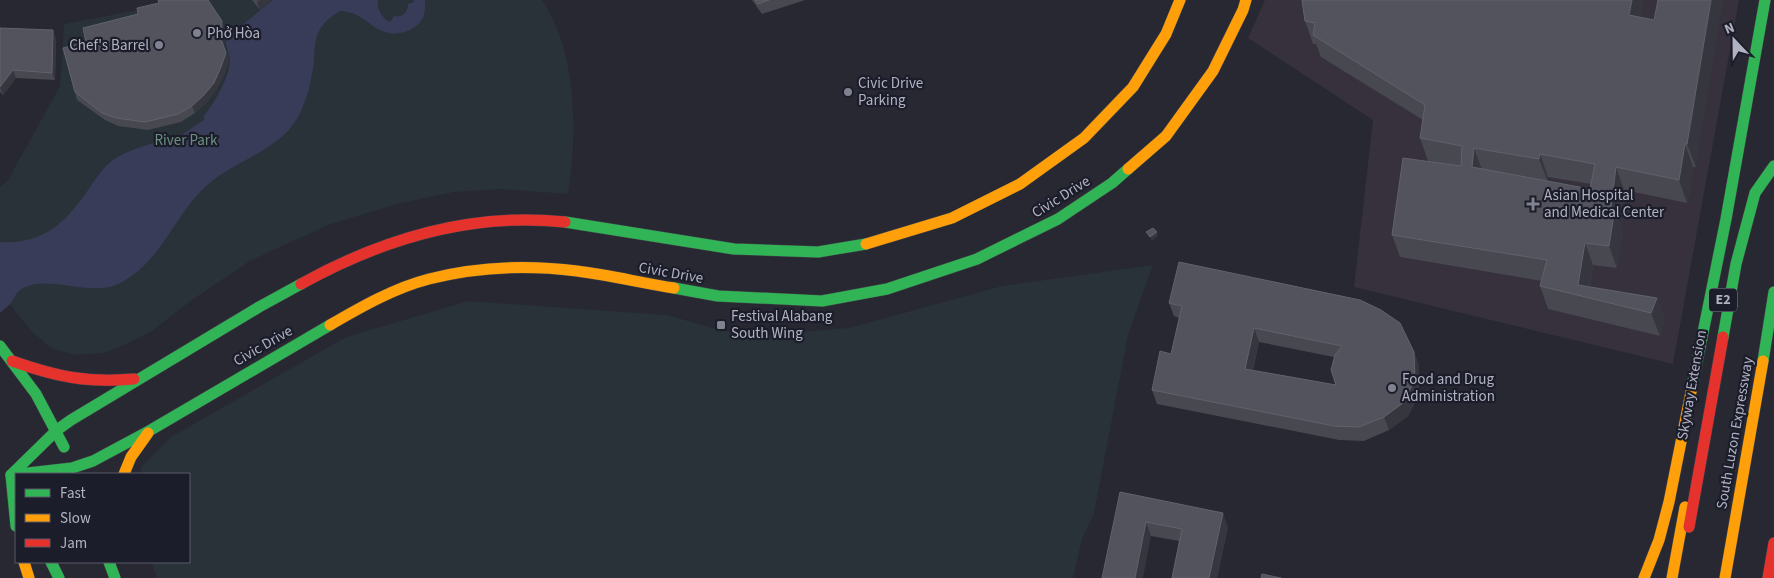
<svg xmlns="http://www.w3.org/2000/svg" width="1774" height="578" viewBox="0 0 1774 578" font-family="'Source Sans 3',sans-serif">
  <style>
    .medical { fill: #36313d }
    .green { fill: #283238 }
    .water { fill: #383c58 }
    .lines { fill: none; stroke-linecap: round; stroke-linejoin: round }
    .fast-casing { stroke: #43444b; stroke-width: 12 }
    .slow-casing { stroke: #43444b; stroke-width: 12 }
    .jam-casing { stroke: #43444b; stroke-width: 12 }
    .fast { stroke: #30b455; stroke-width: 11 }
    .slow { stroke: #ff9f0a; stroke-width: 11 }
    .jam { stroke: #e5322d; stroke-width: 11 }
    .wall { fill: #474850; fill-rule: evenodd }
    .shaded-wall { fill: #35363e }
    .building { fill: #52535c; stroke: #61626c; fill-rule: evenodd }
    .poi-dot { fill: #81828f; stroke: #1c1d2b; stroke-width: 2 }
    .labels { text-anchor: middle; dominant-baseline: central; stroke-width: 4.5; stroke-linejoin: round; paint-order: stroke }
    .shield { fill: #1c1d2b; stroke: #848595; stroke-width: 1 }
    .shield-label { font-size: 14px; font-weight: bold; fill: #b1b2c2 }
    .poi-label { font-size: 15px; fill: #b1b2c2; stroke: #1c1d2b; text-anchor: start }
    .park-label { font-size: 15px; fill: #6b9080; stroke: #1c1d2b }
    .street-label { font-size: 15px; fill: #b1b2c2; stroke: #1c1d2b }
  </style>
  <rect width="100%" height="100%" fill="#272831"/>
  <path class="medical" d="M1265 0H1739L1673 364 1354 287 1373 120 1248 38Z"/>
  <g class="green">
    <path d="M178 0H542C577 50 578 135 568 194L500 189 454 192 397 204 328 225 250 261 192 300 152 331 124 345 105 353 75 355 51 348 31 331 0 292V187L8 180 60 86 64 24 169 4Z"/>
    <path d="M1153 265 1128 335 1094 514 1082 539 1073 578H157L151 562H189V474H141V467L171 437 346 337 468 301 667 315 720 330 752 336 849 328 1002 286Z"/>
  </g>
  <path class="water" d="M273 0H378C377 10 381 17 390 22L394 16C403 18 408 12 408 4L414 2V0H425V2C425 7 425 13 423 18 417 30 397 37 385 32 367 26 365 13 340 11 334 15 327 19 323 25 314 36 315 48 314 61 311 85 305 112 288 131 264 156 228 164 204 188 173 218 160 263 120 283 90 299 47 272 20 290 15 294 14 299 11 303 8 306 4 310 0 313V242C42 244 63 225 86 193 93 183 99 173 107 165 121 152 139 148 156 142L159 147 179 137 205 119 203 117C214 103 229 79 230 61 230 54 225 48 226 38Z"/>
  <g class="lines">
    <g class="fast-casing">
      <g id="fast">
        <path d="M565 222 734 249 818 252 866 244"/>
        <path d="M674 288 718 296 822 301 887 289 977 259 1058 219 1112 183 1128 169"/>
        <path d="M1723 337 1736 264 1755 193 1774 166"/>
        <path d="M0 346 36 394 64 447"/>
        <path d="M1763 361 1774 292"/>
        <path d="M1692 387 1726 219 1765 0"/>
        <path d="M19 474 72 468 93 461 149 431 330 325"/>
        <path d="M11 475 57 430 71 420 259 307 301 284"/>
        <path d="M11 475 16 526"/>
        <path d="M51 562 59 578"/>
        <path d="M109 562 115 578"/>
      </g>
    </g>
    <g class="slow-casing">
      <g id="slow">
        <path d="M1128 169 1166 136 1213 71 1243 10 1246 0"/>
        <path d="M866 244 952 218 1020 184 1084 138 1133 87 1166 34 1180 0"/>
        <path d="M330 325C361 307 394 288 429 279 476 267 529 265 577 271 609 275 642 283 674 288"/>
        <path d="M124 474 131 457 148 433"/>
        <path d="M24 562 29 578"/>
        <path d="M1644 578 1659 540 1669 502 1692 387"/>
        <path d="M1672 578 1685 507"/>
        <path d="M1725 578 1763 361"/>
      </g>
    </g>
    <g class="jam-casing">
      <g id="jam">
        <path d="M301 284C382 239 472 212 565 222"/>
        <path d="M12 361C57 377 87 383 134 379"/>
        <path d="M1689 527 1723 337"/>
        <path d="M1768 578 1774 543"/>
      </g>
    </g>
    <use href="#fast" class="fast"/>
    <use href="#slow" class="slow"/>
    <use href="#jam" class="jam"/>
  </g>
  <g class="wall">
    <path d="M252 0H271L260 10Z"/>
    <path d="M752 0H805L762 14Z"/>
    <path d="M1641 18 1654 20 1696 167H1693L1687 203 1624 190 1620 222 1623 231 1617 268 1593 265 1590 287 1657 298 1665 320 1660 336 1548 309 1540 286 1542 281 1400 257 1392 235 1453 165 1428 161 1420 138 1423 120 1321 57 1316 44H1313L1305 21ZM1548 177 1591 184 1590 189 1548 181Z"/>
    <path d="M0 28 56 38 55 80 16 78 3 95 0 92Z"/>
    <path d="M225 29 224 46 229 60 224 75 216 90 207 102 195 113 181 122 148 130 118 126 105 120 77 100 75 92 86 42Z"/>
    <path d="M1169 303 1414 352 1419 366V394L1408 416 1389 430 1364 441 1339 440 1157 404 1152 390 1171 354 1179 318 1174 316ZM1259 342 1334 357 1336 385 1253 370Z"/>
    <path d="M1120 492 1228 527 1217 578H1172L1179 541 1151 536Z"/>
  </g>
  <g class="shaded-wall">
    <path d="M260 0H271L260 10 257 2Z"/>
    <path d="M1632 0H1644L1637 38 1629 15Z"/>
    <path d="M1711 0H1723L1696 167 1687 144Z"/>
    <path d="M222 21 225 29 224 46 221 39Z"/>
    <path d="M53 30 56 38 55 80 52 73Z"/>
    <path d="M226 53 229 60 224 75 216 90 207 102 195 113 192 106Z"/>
    <path d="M13 70 16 78 3 95 0 87Z"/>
    <path d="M1685 144 1693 167 1687 203 1679 180Z"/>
    <path d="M1474 148 1482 170 1472 167Z"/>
    <path d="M1540 154 1548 177V182L1539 159Z"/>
    <path d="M1616 167 1624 190 1620 222 1623 231 1617 268 1609 246 1611 207Z"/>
    <path d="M1157 232 1158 236 1152 241 1150 237Z"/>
    <path d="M1585 243 1593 265 1588 298 1578 285Z"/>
    <path d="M1657 298 1665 320 1660 336 1651 313Z"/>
    <path d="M1254 328 1259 342 1250 382 1245 369Z"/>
    <path d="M1414 352 1419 366V394L1408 416 1389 430 1384 417Z"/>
    <path d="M1223 513 1228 527 1217 578H1209Z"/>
    <path d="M1146 522 1151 536 1143 578H1135Z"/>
  </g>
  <g class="building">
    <path d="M158 0H208L222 21 221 39 226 53 221 67 214 83 204 95 192 106 178 114 145 122 116 118 102 113 75 92 63 48 86 42 83 28 138 14 137 8 159 3Z"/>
    <path d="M755 0H769L758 4Z"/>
    <path d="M1302 0H1632L1629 15 1654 20 1658 0H1711L1687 144H1685L1679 180 1616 167 1611 207 1615 208 1609 246 1585 243 1578 285 1657 298 1651 313 1540 286 1547 260 1392 235 1403 158 1461 166 1462 146 1420 138 1425 105 1313 35 1315 23 1305 21ZM1474 148 1539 159 1540 154 1595 164 1590 189 1472 167Z"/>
    <path d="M0 28 53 30 52 73 13 70 0 87Z"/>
    <path d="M1153 228 1157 232 1150 237 1146 232Z"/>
    <path d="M1179 262 1360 300 1381 310 1400 323 1414 352 1415 380 1403 403 1384 417 1359 427 1334 426 1152 390 1160 351 1171 354 1182 306 1169 303ZM1254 328 1342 346 1335 355 1331 370 1336 385 1245 369Z"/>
    <path d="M1120 492 1223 513 1209 578H1172L1182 529 1146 522 1135 578H1102Z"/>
    <path d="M1262 574 1281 578H1261Z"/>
  </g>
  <g class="poi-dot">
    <circle cx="197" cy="33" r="5"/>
    <circle cx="159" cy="45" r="5"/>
    <circle cx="848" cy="92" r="5"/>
    <path d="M1530.5 196.5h5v5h5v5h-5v5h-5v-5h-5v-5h5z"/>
    <rect x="716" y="320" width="10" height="10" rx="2.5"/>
    <circle cx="1392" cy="388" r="5"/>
  </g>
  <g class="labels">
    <rect class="shield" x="1709" y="288.5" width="28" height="23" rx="4"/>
    <g class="shield-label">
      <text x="1723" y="300">E2</text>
    </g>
    <g class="poi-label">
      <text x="207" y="33">Phở Hòa</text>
      <text x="149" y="45" text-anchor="end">Chef's Barrel</text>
      <text x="858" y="83">Civic Drive<tspan x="858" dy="17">Parking</tspan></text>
      <text x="1544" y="195">Asian Hospital<tspan x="1544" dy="17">and Medical Center</tspan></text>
      <text x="731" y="316">Festival Alabang<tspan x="731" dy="17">South Wing</tspan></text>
      <text x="1402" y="379">Food and Drug<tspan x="1402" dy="17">Administration</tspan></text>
    </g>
    <g class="park-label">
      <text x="186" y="140">River Park</text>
    </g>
    <g class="street-label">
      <text transform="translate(1061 197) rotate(-32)">Civic Drive</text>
      <text transform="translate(671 273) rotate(10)">Civic Drive</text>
      <text transform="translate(263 346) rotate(-30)">Civic Drive</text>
      <text transform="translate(1692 385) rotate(-80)">Skyway Extension</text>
      <text transform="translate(1735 433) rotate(-80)">South Luzon Expressway</text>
    </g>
  </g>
  <rect x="15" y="473" width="175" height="90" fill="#1c1d2b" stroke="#585967"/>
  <rect x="25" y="489" width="25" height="8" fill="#30b455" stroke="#585967"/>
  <text x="60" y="498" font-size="15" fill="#b1b2c2">Fast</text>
  <rect x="25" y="514" width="25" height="8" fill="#ff9f0a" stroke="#585967"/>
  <text x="60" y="523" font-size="15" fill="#b1b2c2">Slow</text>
  <rect x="25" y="539" width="25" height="8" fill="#e5322d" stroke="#585967"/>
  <text x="60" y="548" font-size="15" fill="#b1b2c2">Jam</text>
  <g transform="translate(1734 40) rotate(338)" stroke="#1c1d2b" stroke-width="4" paint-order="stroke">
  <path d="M0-4L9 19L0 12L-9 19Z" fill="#b1b2c2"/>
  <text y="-8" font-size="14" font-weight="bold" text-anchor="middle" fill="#b1b2c2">N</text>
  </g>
</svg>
